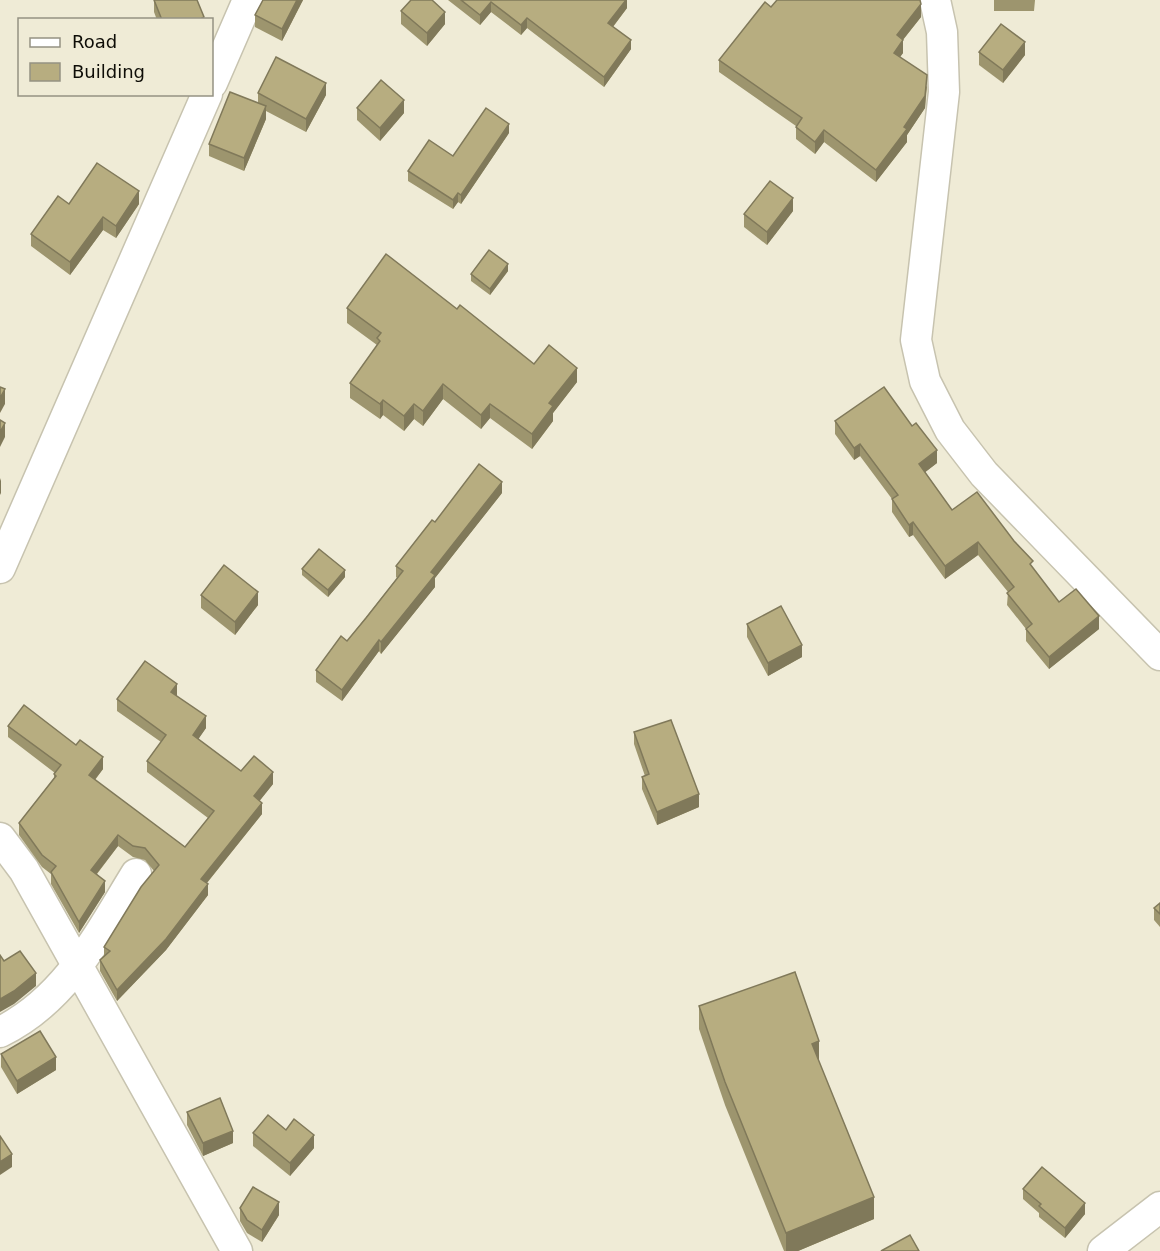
<svg xmlns="http://www.w3.org/2000/svg" width="1160" height="1251" viewBox="0 0 1160 1251" font-family="'DejaVu Sans',sans-serif">
  <style>
    .lines { fill: none; stroke-linecap: round; stroke-linejoin: round }
    .street-casing { stroke: #c7c3af; stroke-width: 33 }
    .street { stroke: #fff; stroke-width: 30 }
    .wall { fill: #9d956e }
    .shaded-wall { fill: #80795a }
    .building { fill: #b7ad80; stroke: #80795a; stroke-width: 1.5 }
  </style>
  <rect width="100%" height="100%" fill="#efebd6"/>
  <g class="lines">
    <g class="street-casing">
      <g id="street">
        <path d="M935 0 942 32 944 92 916 340 925 381 950 430 984 474 1160 655"/>
        <path d="M212 83 248 0"/>
        <path d="M0 568 207 94"/>
        <path d="M0 838 24 870 237 1251"/>
        <path d="M0 1032C66 1000 99 934 136 874"/>
        <path d="M1103 1251 1160 1207"/>
      </g>
    </g>
    <use href="#street" class="street"/>
  </g>
  <g class="wall">
    <path d="M154 0 204 20H157L154 12Z"/>
    <path d="M263 0H303L282 41 255 27V15Z"/>
    <path d="M448 0H627V8L613 27 631 49 604 87 527 28 521 35 491 12 480 25Z"/>
    <path d="M994 0H1035L1034 11H994Z"/>
    <path d="M771 7 921 17 903 40V53L900 57 927 87 925 108 907 135V142L876 182 824 142 815 154 796 139V126L719 72V60Z"/>
    <path d="M401 11 445 24 427 46 401 24Z"/>
    <path d="M979 52 1025 55 1003 83 979 65Z"/>
    <path d="M258 93 326 95 306 132 266 111V119L244 171 209 156V144L258 103Z"/>
    <path d="M357 108 404 113 380 141 357 120Z"/>
    <path d="M509 133 461 204 458 202 453 209 408 181V171L453 156Z"/>
    <path d="M69 204H139L116 238 103 230 70 275 31 246V234Z"/>
    <path d="M793 211 767 245 744 227V214Z"/>
    <path d="M508 271 490 295 471 281V274Z"/>
    <path d="M347 308 457 309 534 364 577 382 553 413V421L532 449 490 418 481 429 443 399 423 426 414 419 404 431 383 415 380 419 350 398V383L377 345 347 323Z"/>
    <path d="M835 421 937 463 925 472 952 510 1033 569 1059 602 1099 629 1049 669 1026 641V629L1007 605 1008 592 978 555 945 579 913 535 909 537 892 512V499L860 456 854 460 835 434Z"/>
    <path d="M502 493 435 578V587L381 654 379 651 342 701 316 682V670L347 641 397 578 396 577V566L435 522Z"/>
    <path d="M302 569 345 577 328 597 302 575Z"/>
    <path d="M201 595 258 605 235 635 201 608Z"/>
    <path d="M747 624 802 657 768 676 747 637Z"/>
    <path d="M177 696 206 728 198 739 241 771 273 784 259 801 262 814 207 883 208 895 166 950 117 1001 100 971V960L104 957V947L154 871 145 860 133 857 118 846 97 874 105 892 79 933 51 884V874L42 867 19 835V823L54 778V774L55 773 8 737V726L103 769 95 780 185 847 208 818 147 772V761L161 742 117 711V699Z"/>
    <path d="M634 732 699 807 657 825 642 789V777L645 776 634 744Z"/>
    <path d="M1160 903V927L1154 920V908Z"/>
    <path d="M699 1006 819 1062 874 1219 798 1251H784L725 1105 699 1029Z"/>
    <path d="M1 1054 56 1070 17 1094 1 1067Z"/>
    <path d="M187 1112 233 1143 203 1156 187 1125Z"/>
    <path d="M286 1130 314 1148 290 1176 253 1146V1133Z"/>
    <path d="M1023 1189 1085 1214 1065 1238 1039 1217V1213L1023 1199Z"/>
    <path d="M240 1208 279 1215 262 1242 247 1233 240 1221Z"/>
  </g>
  <g class="shaded-wall">
    <path d="M297 0H303L282 41V29Z"/>
    <path d="M626 0H627V8L608 33V23Z"/>
    <path d="M491 2V12L480 25V15Z"/>
    <path d="M921 4V17L897 47V35Z"/>
    <path d="M445 12V24L427 46V33Z"/>
    <path d="M527 18V28L521 35V25Z"/>
    <path d="M631 40V49L604 87V77Z"/>
    <path d="M903 40V53L894 65V53Z"/>
    <path d="M1025 42V55L1003 83V70Z"/>
    <path d="M927 75 925 108 907 135V142L876 182V170L904 127Z"/>
    <path d="M326 83V95L306 132V119Z"/>
    <path d="M404 100V113L380 141V128Z"/>
    <path d="M266 106V119L244 171V158Z"/>
    <path d="M509 124V133L461 204V195Z"/>
    <path d="M824 130V142L815 154V142Z"/>
    <path d="M139 191V204L116 238V226Z"/>
    <path d="M458 193V202L453 209V200Z"/>
    <path d="M793 198V211L767 245V232Z"/>
    <path d="M103 217V230L70 275V262Z"/>
    <path d="M508 264V271L490 295V289Z"/>
    <path d="M577 368V382L553 413V421L532 449V434L549 403Z"/>
    <path d="M443 384V399L423 426V411Z"/>
    <path d="M5 389V404L0 413V398Z"/>
    <path d="M383 400V415L380 419V404Z"/>
    <path d="M414 404V419L404 431V416Z"/>
    <path d="M490 404V418L481 429V415Z"/>
    <path d="M5 423V437L0 447V432Z"/>
    <path d="M860 444V456L854 460V448Z"/>
    <path d="M937 450V463L919 477V464Z"/>
    <path d="M1 478V493L0 495V481Z"/>
    <path d="M502 482V493L435 578V587L381 654V642L431 572Z"/>
    <path d="M913 522V535L909 537V525Z"/>
    <path d="M978 542V555L945 579V566Z"/>
    <path d="M345 570V577L328 597V590Z"/>
    <path d="M258 592V605L235 635V622Z"/>
    <path d="M1099 616V629L1049 669V657Z"/>
    <path d="M379 640V651L342 701V690Z"/>
    <path d="M802 645V657L768 676V663Z"/>
    <path d="M177 684V696L171 703V692Z"/>
    <path d="M206 716V728L193 747V735Z"/>
    <path d="M103 757V769L89 787V775Z"/>
    <path d="M273 772V784L254 808V796Z"/>
    <path d="M699 794V807L657 825V812Z"/>
    <path d="M262 803V814L201 890V879Z"/>
    <path d="M118 835V846L91 881V870Z"/>
    <path d="M105 881V892L79 933V922Z"/>
    <path d="M208 884V895L166 950 117 1001V990Z"/>
    <path d="M36 973V986L14 1004 0 1012V999Z"/>
    <path d="M819 1041V1064L812 1044Z"/>
    <path d="M56 1057V1070L17 1094V1081Z"/>
    <path d="M233 1131V1143L203 1156V1143Z"/>
    <path d="M314 1135V1148L290 1176V1163Z"/>
    <path d="M12 1154V1167L0 1175V1162Z"/>
    <path d="M874 1197V1219L798 1251H786V1233Z"/>
    <path d="M279 1202V1215L262 1242V1230Z"/>
    <path d="M1085 1203V1214L1065 1238V1228Z"/>
  </g>
  <g class="building">
    <path d="M154 0H197L204 17 199 20H162Z"/>
    <path d="M263 0H297L282 29 255 15Z"/>
    <path d="M411 0H432L445 12 427 33 401 11Z"/>
    <path d="M461 0H626L608 23 631 40 604 77 527 18 521 25 491 2 480 15Z"/>
    <path d="M777 0H920L921 4 897 35 903 40 894 53 927 75 925 96 904 127 907 129 876 170 824 130 815 142 796 127 802 118 719 60 765 2 771 7Z"/>
    <path d="M1001 24 1025 42 1003 70 979 52Z"/>
    <path d="M276 57 326 83 306 119 258 93Z"/>
    <path d="M381 80 404 100 380 128 357 108Z"/>
    <path d="M230 92 266 106 244 158 209 144Z"/>
    <path d="M486 108 509 124 461 195 458 193 453 200 408 171 429 140 453 156Z"/>
    <path d="M97 163 139 191 116 226 103 217 70 262 31 234 58 196 69 204Z"/>
    <path d="M770 181 793 198 767 232 744 214Z"/>
    <path d="M489 250 508 264 490 289 471 274Z"/>
    <path d="M386 254 457 309 460 305 534 364 549 345 577 368 549 403 553 406 532 434 490 404 481 415 443 384 423 411 414 404 404 416 383 400 380 404 350 383 380 341 377 338 381 333 347 308Z"/>
    <path d="M0 387 5 389 0 398Z"/>
    <path d="M884 387 912 426 916 423 937 450 919 464 952 510 977 492 1014 541 1033 561 1030 564 1059 602 1076 589 1099 616 1049 657 1026 629 1032 624 1007 593 1014 587 978 542 945 566 913 522 909 525 892 499 898 495 860 444 854 448 835 421Z"/>
    <path d="M0 420 5 423 0 432Z"/>
    <path d="M479 464 502 482 431 572 435 575 381 642 379 640 342 690 316 670 341 636 347 641 366 618 403 571 396 566 432 520 435 522Z"/>
    <path d="M319 549 345 570 328 590 302 569Z"/>
    <path d="M224 565 258 592 235 622 201 595Z"/>
    <path d="M781 606 802 645 768 663 747 624Z"/>
    <path d="M145 661 177 684 171 692 206 716 193 735 241 771 254 756 273 772 254 796 262 803 201 879 208 884 166 939 117 990 100 960 110 951 104 947 141 887 159 865 145 848 133 846 118 835 91 870 105 881 79 922 51 872 56 866 42 855 19 823 56 776 54 774 61 765 8 726 24 705 76 745 80 740 103 757 89 775 185 847 214 811 147 761 166 735 117 699Z"/>
    <path d="M671 720 699 794 657 812 642 777 649 774 634 732Z"/>
    <path d="M1160 903V914L1154 908Z"/>
    <path d="M20 951 36 973 14 991 0 999V955L4 961Z"/>
    <path d="M795 972 819 1041 812 1044 874 1197 786 1233 725 1082 699 1006Z"/>
    <path d="M40 1031 56 1057 17 1081 1 1054Z"/>
    <path d="M220 1098 233 1131 203 1143 187 1112Z"/>
    <path d="M268 1115 286 1130 294 1119 314 1135 290 1163 253 1133Z"/>
    <path d="M0 1136 12 1154 0 1162Z"/>
    <path d="M1042 1167 1085 1203 1065 1228 1039 1206 1041 1204 1023 1189Z"/>
    <path d="M253 1187 279 1202 262 1230 247 1220 240 1208Z"/>
    <path d="M910 1235 919 1251H881Z"/>
  </g>
  <rect x="18" y="18" width="195" height="78" fill="#efebd6" stroke="#959283" stroke-width="1.5"/>
  <rect x="30" y="38" width="30" height="9" fill="#ffffff" stroke="#959283" stroke-width="1.5"/>
  <text x="72" y="48" font-size="18" fill="#0e0d07">Road</text>
  <rect x="30" y="63" width="30" height="18" fill="#b7ad80" stroke="#959283" stroke-width="1.5"/>
  <text x="72" y="78" font-size="18" fill="#0e0d07">Building</text>
</svg>
